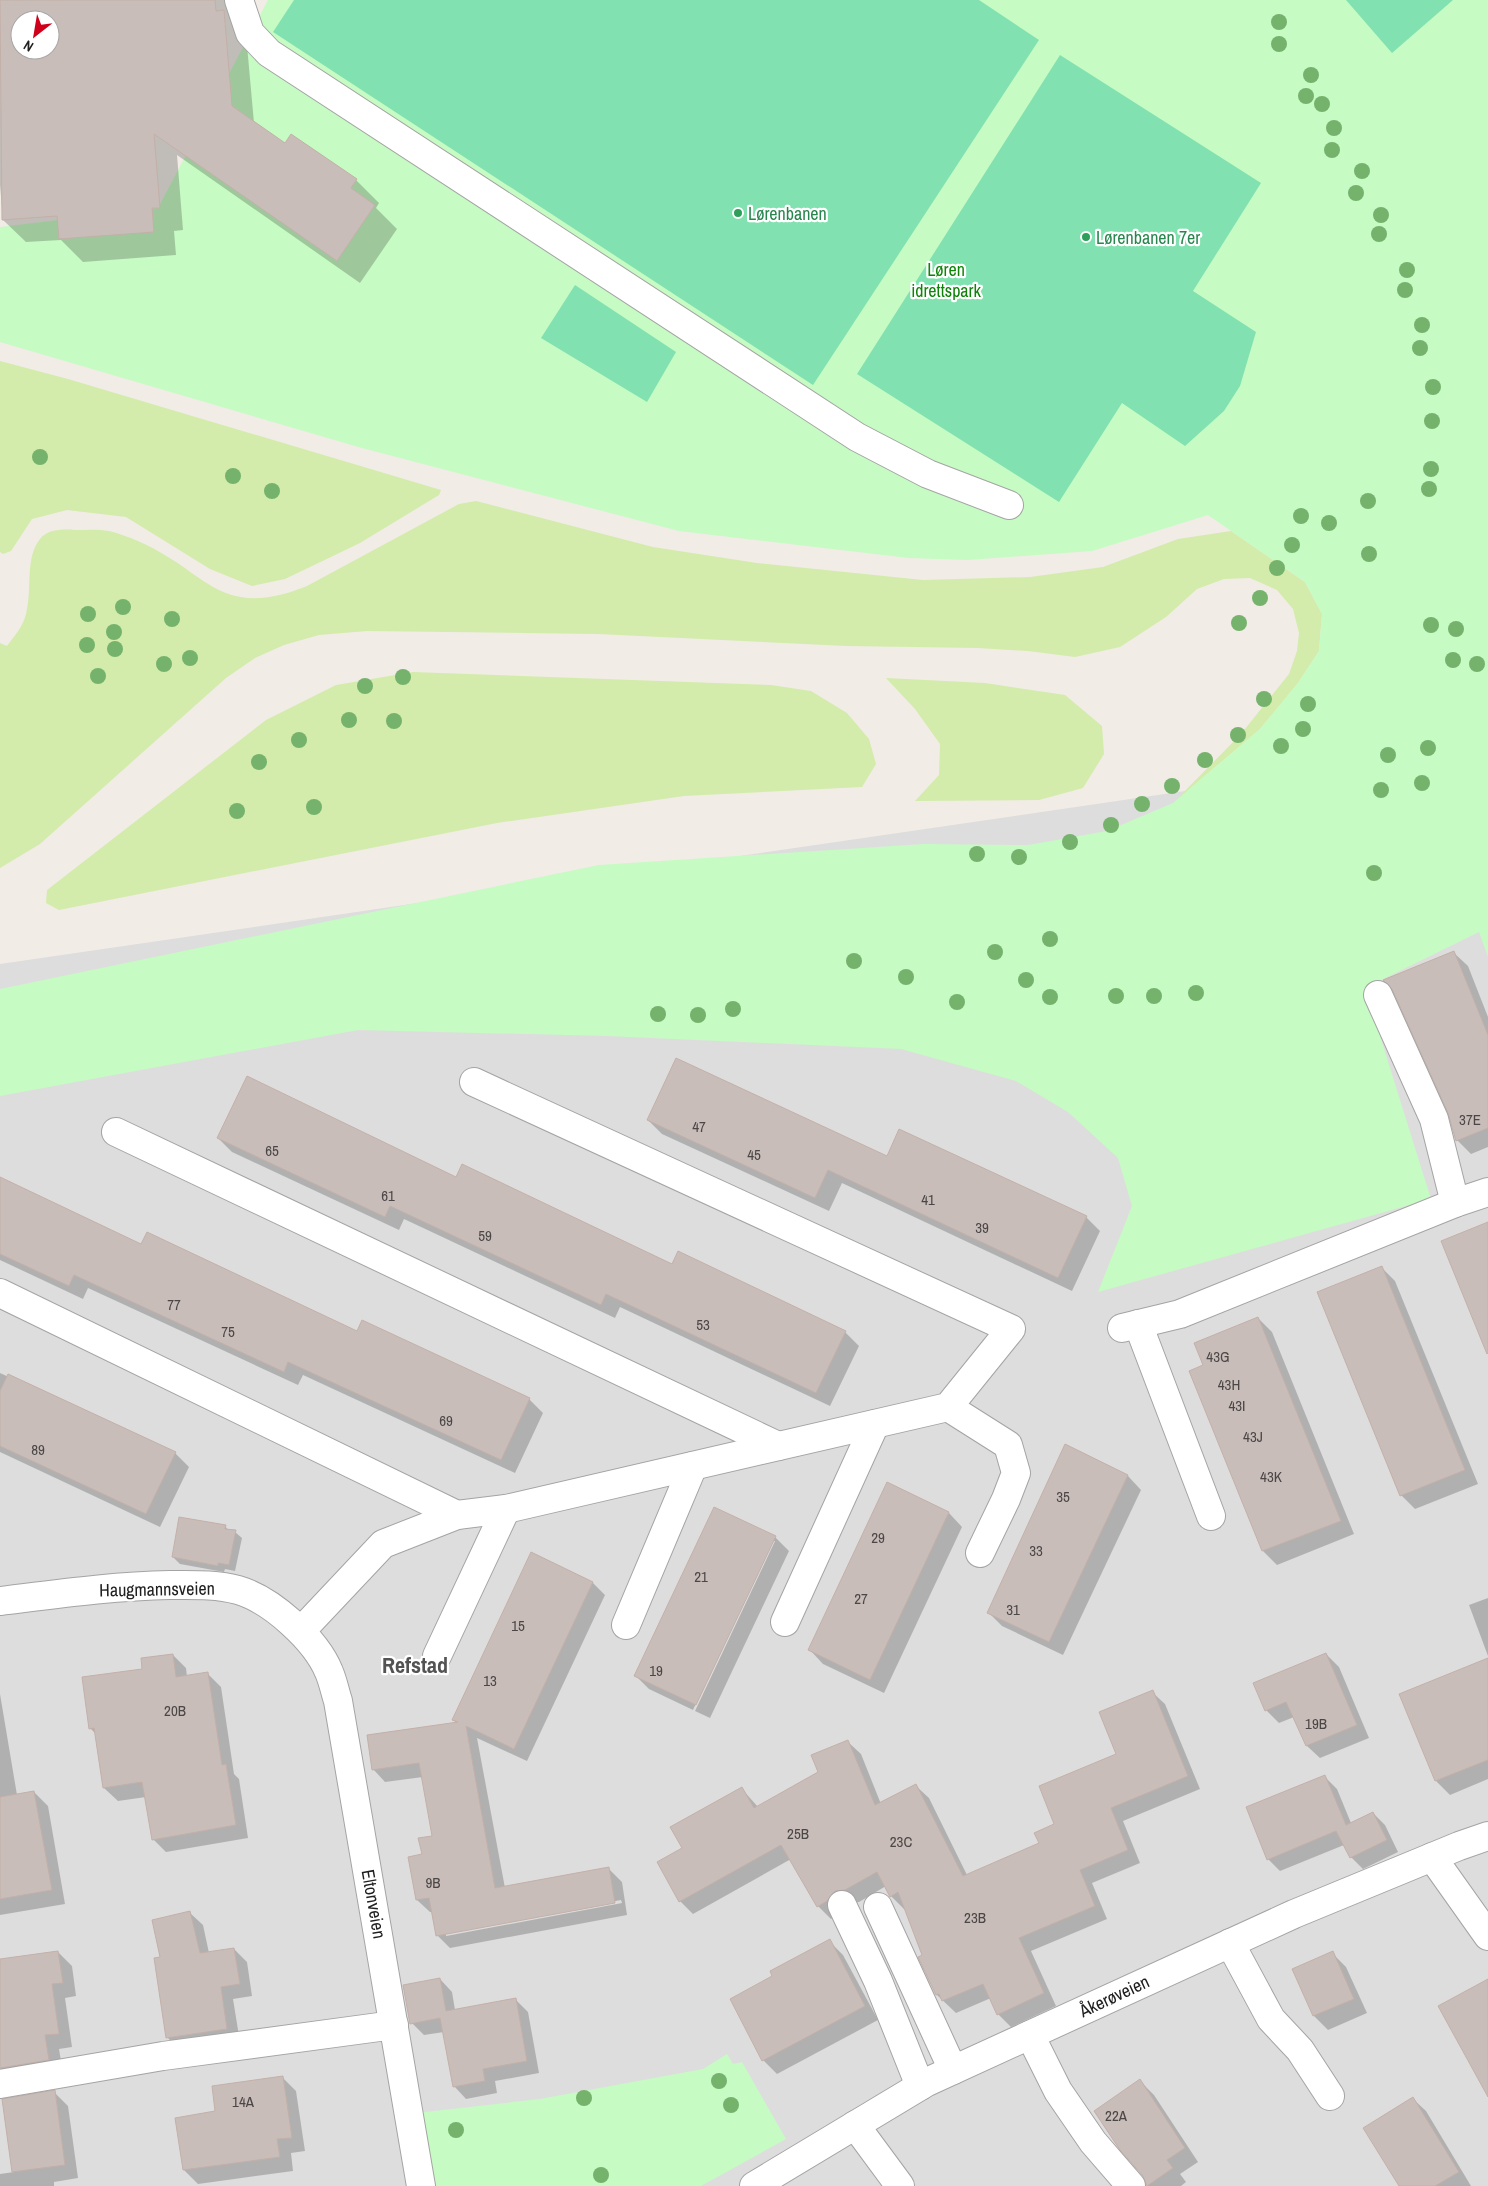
<svg xmlns="http://www.w3.org/2000/svg" width="1488" height="2186" viewBox="0 0 1488 2186" font-family="'Archivo Narrow',sans-serif">
  <style>
    .residential { fill: #dedddd }
    .grass { fill: #d3ecab }
    .park { fill: #c6fbc3 }
    .pitch { fill: #82e1b0 }
    .shadow { fill: #0003; fill-rule: evenodd }
    .building { fill: #c9bdb9; stroke: #c3b0a8; fill-rule: evenodd }
    .lines { fill: none; stroke-linecap: round; stroke-linejoin: round }
    .minor-casing { stroke: #a4a4a4; stroke-width: 30 }
    .minor { stroke: #fff; stroke-width: 28 }
    .tree { fill: #75b26c }
    .leisure-dot { fill: #2e9e5b; stroke: #fff; stroke-width: 2 }
    .labels { text-anchor: middle; dominant-baseline: central; stroke-width: 4.5; stroke-linejoin: round; paint-order: stroke }
    .number-label { font-size: 15px; fill: #4a4746 }
    .leisure-label { font-size: 18px; fill: #27864d; stroke: #fff; text-anchor: start }
    .park-label { font-size: 18px; fill: #0f8309; stroke: #fff }
    .street-label { font-size: 18px; fill: #202020; stroke: #fff }
    .district-label { font-size: 22px; font-weight: bold; fill: #535353; stroke: #fff }
  </style>
  <rect width="100%" height="100%" fill="#f1ece6"/>
  <path class="residential" d="M1488 610V2186H0V964L1418 757Z"/>
  <g class="grass">
    <path d="M0 361 68 379 441 490 439 495 360 543 285 579 252 586 210 569 126 517 67 510 32 519 11 551 3 554 0 552Z"/>
    <path d="M476 501 653 547 757 563 923 580 1030 577 1103 567 1178 539 1231 531 1305 582 1322 614 1319 651 1298 683 1260 729 1173 803 1241 734 1289 674 1297 651 1299 633 1293 609 1277 590 1250 578 1224 579 1197 589 1166 617 1120 647 1075 657 1028 651 978 648 847 646 598 634 367 631 319 635 284 645 255 658 226 678 40 844 0 868V643L7 646C16 634 25 624 27 609 32 587 25 558 40 539 48 529 63 529 75 530 86 530 98 529 109 531 129 536 151 546 168 557 192 571 213 593 241 597 262 601 288 594 307 586L459 504Z"/>
    <path d="M413 672 771 685 811 691 847 713 869 739 876 764 862 787 684 796 497 823 59 910 46 903 47 890 266 720 336 685Z"/>
    <path d="M886 678 985 683 1065 695 1102 726 1104 754 1083 788 1039 800 915 801 939 775 940 744 915 709Z"/>
  </g>
  <g class="park">
    <path d="M268 0H1488V957L1479 932 1365 988 1431 1199 1098 1292 1132 1206 1118 1158 1068 1112 1016 1081 901 1049 607 1036 358 1030 0 1096V989L599 865 924 844 1028 845 1107 831 1173 803 1260 729 1298 683 1319 651 1322 614 1305 582 1208 515 1092 551 968 560 909 558 679 531 362 448 0 342V227L158 208Z"/>
    <path d="M727 2054 733 2064 742 2062 786 2139 701 2186H429L416 2113 540 2099 703 2069Z"/>
  </g>
  <g class="pitch">
    <path d="M294 0H979L1039 40 813 385 273 32Z"/>
    <path d="M1346 0H1453L1392 53Z"/>
    <path d="M1060 55 1261 183 1193 291 1256 332 1240 386 1224 411 1185 446 1122 403 1059 502 857 374Z"/>
    <path d="M575 285 676 352 647 402 541 338Z"/>
  </g>
  <g class="shadow">
    <path d="M0 0H235L246 34 254 123 285 145 292 136 356 180 379 203 376 208 397 229 360 283 177 155 183 230 174 231 176 255 83 262 61 240 26 242 3 220 0 185ZM20 20H50V50H20Z"/>
    <path d="M1454 953 1468 966 1488 1017V1147L1471 1154 1457 1140Z"/>
    <path d="M648 1120 887 1158 1086 1217 1100 1231 1072 1291 842 1183 829 1211 662 1134Z"/>
    <path d="M218 1138 456 1179 845 1332 859 1346 830 1406 620 1307 615 1318 404 1219 399 1230 232 1152Z"/>
    <path d="M0 1179 142 1246 357 1333 529 1399 543 1413 515 1473 303 1375 298 1385 88 1288 83 1299 0 1260Z"/>
    <path d="M1381 1267 1395 1281 1478 1484 1415 1509 1401 1495Z"/>
    <path d="M1258 1318 1272 1332 1354 1534 1277 1565 1263 1551 1191 1372 1204 1366Z"/>
    <path d="M0 1373 175 1453 189 1467 160 1527 0 1452Z"/>
    <path d="M1066 1445 1128 1476 1141 1490 1063 1655 1002 1626 988 1612Z"/>
    <path d="M949 1513 962 1527 884 1693 823 1664 810 1650Z"/>
    <path d="M225 1526 229 1531 235 1532 242 1538 235 1571 225 1569 224 1572 180 1564 173 1557Z"/>
    <path d="M775 1537 789 1551 710 1718 695 1711 775 1541H772L693 1710 649 1689 635 1675Z"/>
    <path d="M532 1554 593 1583 605 1595 527 1761 477 1738 505 1888 609 1869 622 1882 627 1915 450 1948 437 1935 433 1912H430L417 1900 423 1855 434 1837 423 1777 385 1782 373 1769 458 1724 453 1720ZM621 1900 622 1903 446 1936V1933Z"/>
    <path d="M1488 1598V1656L1469 1605Z"/>
    <path d="M1326 1654 1339 1667 1369 1738 1320 1758 1307 1746 1294 1717 1279 1723 1266 1710Z"/>
    <path d="M173 1655 186 1668 187 1677 208 1674 221 1687 234 1774 239 1779 248 1838 166 1852 153 1839 146 1797 118 1801 104 1788 97 1735 90 1728 144 1670Z"/>
    <path d="M1152 1692 1165 1704 1200 1789 1123 1821 1140 1863 1092 1883 1107 1919 1031 1951 1056 2006 1011 2027 998 2014 991 1998 956 2013 937 1995 905 1908 904 1909 891 1896 886 1886 859 1902 848 1903 840 1913 831 1919 818 1906 791 1859 693 1914 680 1901 684 1849 742 1789 758 1807 819 1772 848 1742 861 1754 881 1804 916 1786 929 1798 967 1875 1040 1844 1118 1755Z"/>
    <path d="M0 1694 17 1795 34 1792 48 1806 65 1904 0 1915Z"/>
    <path d="M1488 1753V1779L1450 1795 1436 1781Z"/>
    <path d="M1324 1776 1337 1789 1351 1823 1373 1813 1385 1825 1398 1852 1363 1869 1351 1857 1344 1845 1280 1871 1268 1859Z"/>
    <path d="M190 1913 203 1925 209 1953 234 1949 247 1962 252 1996 233 1999 240 2042 180 2051 168 2038 155 1959 161 1958Z"/>
    <path d="M829 1941 843 1955 878 2020 777 2074 763 2060Z"/>
    <path d="M58 1952 72 1966 76 1996 65 1998 72 2047 59 2049 63 2073 14 2082 0 2068V1960Z"/>
    <path d="M1332 1953 1346 1967 1367 2013 1328 2030 1314 2016 1294 1970Z"/>
    <path d="M440 1979 452 1992 455 2010 516 2000 528 2012 539 2073 495 2081 497 2093 466 2099 454 2086 444 2032 424 2035 412 2023Z"/>
    <path d="M282 2077 296 2091 305 2151 291 2153 293 2171 198 2184 184 2170 217 2112Z"/>
    <path d="M1140 2081 1154 2095 1198 2162 1180 2174 1186 2182 1181 2186H1147L1144 2175Z"/>
    <path d="M54 2092 68 2106 78 2178 54 2182V2186H0V2174L14 2172 5 2100Z"/>
    <path d="M1413 2099 1426 2111 1471 2186H1400Z"/>
  </g>
  <g class="building">
    <path d="M0 0H215L216 11 224 10 232 106 285 143 291 134 357 179 351 188 375 205 337 261 154 134 160 208H152L154 232 59 239 57 216 2 220ZM20 20H50V50H20Z"/>
    <path d="M1454 951 1488 1035V1128L1456 1141 1448 1113 1392 989 1383 980Z"/>
    <path d="M676 1058 887 1156 899 1129 1087 1216 1058 1278 828 1170 815 1198 647 1120Z"/>
    <path d="M247 1076 456 1177 462 1164 672 1264 678 1251 846 1331 816 1393 606 1294 601 1305 390 1206 385 1217 217 1138Z"/>
    <path d="M0 1177 141 1244 147 1232 357 1331 362 1320 530 1398 501 1460 288 1362 284 1372 74 1275 69 1286 0 1254Z"/>
    <path d="M1488 1222V1353L1487 1354 1441 1241Z"/>
    <path d="M1382 1266 1465 1470 1400 1496 1317 1292Z"/>
    <path d="M1258 1317 1341 1521 1262 1551 1189 1371 1203 1365 1194 1343Z"/>
    <path d="M8 1374 176 1452 146 1514 0 1446V1391Z"/>
    <path d="M1065 1444 1128 1475 1049 1642 987 1613Z"/>
    <path d="M887 1482 949 1512 870 1680 808 1650Z"/>
    <path d="M714 1507 776 1536 696 1705 634 1676Z"/>
    <path d="M179 1517 226 1525 225 1529 236 1530 229 1565 218 1563V1566L172 1557Z"/>
    <path d="M531 1552 593 1582 514 1749 466 1726 495 1888 609 1867 615 1903 436 1936 429 1898 416 1900 408 1857 422 1854 418 1838 432 1836 419 1763 372 1770 367 1735 458 1722 452 1720Z"/>
    <path d="M1326 1653 1357 1725 1306 1746 1286 1702 1265 1711 1253 1683Z"/>
    <path d="M173 1654 176 1677 208 1672 222 1765 226 1764 236 1825 152 1840 142 1782 103 1788 94 1728 89 1729 82 1677 142 1669 141 1658Z"/>
    <path d="M1488 1658V1760L1435 1781 1399 1694Z"/>
    <path d="M1153 1690 1188 1776 1111 1808 1128 1850 1080 1870 1095 1906 1019 1938 1044 1993 997 2015 983 1984 942 2001 939 1994 936 1995 918 1957 922 1955 898 1892 890 1897 877 1872 845 1890 835 1891 827 1901 817 1907 781 1845 679 1902 657 1862 682 1848 670 1827 742 1787 754 1808 818 1772 811 1755 848 1740 875 1805 916 1784 963 1876 1039 1843 1034 1833 1054 1824 1039 1786 1116 1754 1099 1712Z"/>
    <path d="M1325 1775 1346 1825 1373 1812 1387 1840 1350 1858 1336 1831 1267 1860 1246 1807Z"/>
    <path d="M34 1791 52 1890 0 1899V1797Z"/>
    <path d="M190 1911 200 1953 234 1948 240 1984 221 1987 227 2029 166 2038 154 1958 160 1957 152 1920Z"/>
    <path d="M830 1939 865 2006 762 2061 730 1999 772 1976 770 1971Z"/>
    <path d="M58 1951 63 1983 52 1984 59 2034 45 2035 49 2060 0 2068V1959Z"/>
    <path d="M1333 1951 1354 1999 1313 2016 1292 1969Z"/>
    <path d="M440 1978 446 2011 516 1998 527 2061 483 2069 485 2081 453 2087 440 2018 410 2024 403 1985Z"/>
    <path d="M1488 1979V2097L1438 2006Z"/>
    <path d="M283 2076 292 2138 277 2139 280 2157 183 2170 175 2118 215 2111 212 2086Z"/>
    <path d="M1140 2079 1185 2148 1167 2160 1173 2168 1147 2186 1143 2176 1120 2150 1094 2111Z"/>
    <path d="M55 2090 65 2165 12 2172 2 2099Z"/>
    <path d="M1413 2097 1459 2172 1435 2186H1399L1363 2128Z"/>
  </g>
  <g class="lines">
    <g class="minor-casing">
      <g id="minor">
        <path d="M239 0 250 33 269 53 857 437 928 474 1009 505"/>
        <path d="M1378 995 1434 1119 1455 1203"/>
        <path d="M116 1132 778 1446"/>
        <path d="M0 1293 457 1515"/>
        <path d="M1138 1324 1211 1516"/>
        <path d="M1122 1328 1180 1314 1455 1203 1488 1192"/>
        <path d="M948 1407 1008 1445 1016 1473 1006 1499 980 1553"/>
        <path d="M0 1601C57 1594 113 1586 170 1585 193 1585 216 1584 238 1590 272 1600 316 1640 329 1672 333 1681 335 1692 338 1701L421 2186"/>
        <path d="M785 1622 875 1424"/>
        <path d="M626 1625 693 1466"/>
        <path d="M301 1631 383 1544 457 1515 506 1509 948 1407 1011 1329 474 1082"/>
        <path d="M437 1656 506 1509"/>
        <path d="M1432 1857 1488 1936"/>
        <path d="M842 1905 878 1981 920 2086"/>
        <path d="M878 1907 953 2070"/>
        <path d="M1230 1943 1271 2019 1300 2050 1330 2096"/>
        <path d="M1030 2035 1058 2091 1093 2142 1131 2186"/>
        <path d="M0 2084 163 2056 394 2025"/>
        <path d="M855 2125 900 2186"/>
        <path d="M754 2186 927 2082 1294 1914 1459 1846 1488 1836"/>
      </g>
    </g>
    <use href="#minor" class="minor"/>
  </g>
  <g class="tree">
    <circle cx="1279" cy="22" r="8"/>
    <circle cx="1279" cy="44" r="8"/>
    <circle cx="1311" cy="75" r="8"/>
    <circle cx="1306" cy="96" r="8"/>
    <circle cx="1322" cy="104" r="8"/>
    <circle cx="1334" cy="128" r="8"/>
    <circle cx="1332" cy="150" r="8"/>
    <circle cx="1362" cy="171" r="8"/>
    <circle cx="1356" cy="193" r="8"/>
    <circle cx="1381" cy="215" r="8"/>
    <circle cx="1379" cy="234" r="8"/>
    <circle cx="1407" cy="270" r="8"/>
    <circle cx="1405" cy="290" r="8"/>
    <circle cx="1422" cy="325" r="8"/>
    <circle cx="1420" cy="348" r="8"/>
    <circle cx="1433" cy="387" r="8"/>
    <circle cx="1432" cy="421" r="8"/>
    <circle cx="40" cy="457" r="8"/>
    <circle cx="1431" cy="469" r="8"/>
    <circle cx="233" cy="476" r="8"/>
    <circle cx="1429" cy="489" r="8"/>
    <circle cx="272" cy="491" r="8"/>
    <circle cx="1368" cy="501" r="8"/>
    <circle cx="1301" cy="516" r="8"/>
    <circle cx="1329" cy="523" r="8"/>
    <circle cx="1292" cy="545" r="8"/>
    <circle cx="1369" cy="554" r="8"/>
    <circle cx="1277" cy="568" r="8"/>
    <circle cx="1260" cy="598" r="8"/>
    <circle cx="123" cy="607" r="8"/>
    <circle cx="88" cy="614" r="8"/>
    <circle cx="172" cy="619" r="8"/>
    <circle cx="1239" cy="623" r="8"/>
    <circle cx="1431" cy="625" r="8"/>
    <circle cx="1456" cy="629" r="8"/>
    <circle cx="114" cy="632" r="8"/>
    <circle cx="87" cy="645" r="8"/>
    <circle cx="115" cy="649" r="8"/>
    <circle cx="190" cy="658" r="8"/>
    <circle cx="1453" cy="660" r="8"/>
    <circle cx="164" cy="664" r="8"/>
    <circle cx="1477" cy="664" r="8"/>
    <circle cx="98" cy="676" r="8"/>
    <circle cx="403" cy="677" r="8"/>
    <circle cx="365" cy="686" r="8"/>
    <circle cx="1264" cy="699" r="8"/>
    <circle cx="1308" cy="704" r="8"/>
    <circle cx="349" cy="720" r="8"/>
    <circle cx="394" cy="721" r="8"/>
    <circle cx="1303" cy="729" r="8"/>
    <circle cx="1238" cy="735" r="8"/>
    <circle cx="299" cy="740" r="8"/>
    <circle cx="1281" cy="746" r="8"/>
    <circle cx="1428" cy="748" r="8"/>
    <circle cx="1388" cy="755" r="8"/>
    <circle cx="1205" cy="760" r="8"/>
    <circle cx="259" cy="762" r="8"/>
    <circle cx="1422" cy="783" r="8"/>
    <circle cx="1172" cy="786" r="8"/>
    <circle cx="1381" cy="790" r="8"/>
    <circle cx="1142" cy="804" r="8"/>
    <circle cx="314" cy="807" r="8"/>
    <circle cx="237" cy="811" r="8"/>
    <circle cx="1111" cy="825" r="8"/>
    <circle cx="1070" cy="842" r="8"/>
    <circle cx="977" cy="854" r="8"/>
    <circle cx="1019" cy="857" r="8"/>
    <circle cx="1374" cy="873" r="8"/>
    <circle cx="1050" cy="939" r="8"/>
    <circle cx="995" cy="952" r="8"/>
    <circle cx="854" cy="961" r="8"/>
    <circle cx="906" cy="977" r="8"/>
    <circle cx="1026" cy="980" r="8"/>
    <circle cx="1196" cy="993" r="8"/>
    <circle cx="1116" cy="996" r="8"/>
    <circle cx="1154" cy="996" r="8"/>
    <circle cx="1050" cy="997" r="8"/>
    <circle cx="957" cy="1002" r="8"/>
    <circle cx="733" cy="1009" r="8"/>
    <circle cx="658" cy="1014" r="8"/>
    <circle cx="698" cy="1015" r="8"/>
    <circle cx="719" cy="2081" r="8"/>
    <circle cx="584" cy="2098" r="8"/>
    <circle cx="731" cy="2105" r="8"/>
    <circle cx="456" cy="2130" r="8"/>
    <circle cx="601" cy="2175" r="8"/>
  </g>
  <g class="leisure-dot">
    <circle cx="738" cy="213" r="5"/>
    <circle cx="1086" cy="237" r="5"/>
  </g>
  <g class="labels">
    <g class="number-label">
      <text x="1470" y="1119">37E</text>
      <text x="699" y="1126">47</text>
      <text x="272" y="1150">65</text>
      <text x="754" y="1154">45</text>
      <text x="388" y="1195">61</text>
      <text x="928" y="1199">41</text>
      <text x="982" y="1227">39</text>
      <text x="485" y="1235">59</text>
      <text x="174" y="1304">77</text>
      <text x="703" y="1324">53</text>
      <text x="228" y="1331">75</text>
      <text x="1218" y="1356">43G</text>
      <text x="1229" y="1384">43H</text>
      <text x="1237" y="1405">43I</text>
      <text x="446" y="1420">69</text>
      <text x="1253" y="1436">43J</text>
      <text x="38" y="1449">89</text>
      <text x="1271" y="1476">43K</text>
      <text x="1063" y="1496">35</text>
      <text x="878" y="1537">29</text>
      <text x="1036" y="1550">33</text>
      <text x="701" y="1576">21</text>
      <text x="861" y="1598">27</text>
      <text x="1013" y="1609">31</text>
      <text x="518" y="1625">15</text>
      <text x="656" y="1670">19</text>
      <text x="490" y="1680">13</text>
      <text x="175" y="1710">20B</text>
      <text x="1316" y="1723">19B</text>
      <text x="798" y="1833">25B</text>
      <text x="901" y="1841">23C</text>
      <text x="433" y="1882">9B</text>
      <text x="975" y="1917">23B</text>
      <text x="243" y="2101">14A</text>
      <text x="1116" y="2115">22A</text>
    </g>
    <g class="leisure-label">
      <text x="748" y="213">Lørenbanen</text>
      <text x="1096" y="237">Lørenbanen 7er</text>
    </g>
    <g class="park-label">
      <text x="946" y="269">Løren<tspan x="946" dy="21">idrettspark</tspan></text>
    </g>
    <g class="street-label">
      <text transform="translate(157 1589) rotate(-1)">Haugmannsveien</text>
      <text transform="translate(374 1904) rotate(80)">Eltonveien</text>
      <text transform="translate(1114 1996) rotate(-25)">Åkerøveien</text>
    </g>
    <g class="district-label">
      <text x="415" y="1665">Refstad</text>
    </g>
  </g>
  <g transform="translate(35 35) rotate(211)"><circle r="24" fill="#ffffff" stroke="#a6a6a6"/>
  <path d="M0-4L9 19L0 12L-9 19Z" fill="#d0001b"/>
  <text y="-8" font-size="14" font-weight="bold" text-anchor="middle" fill="#202020">N</text>
  </g>
</svg>
